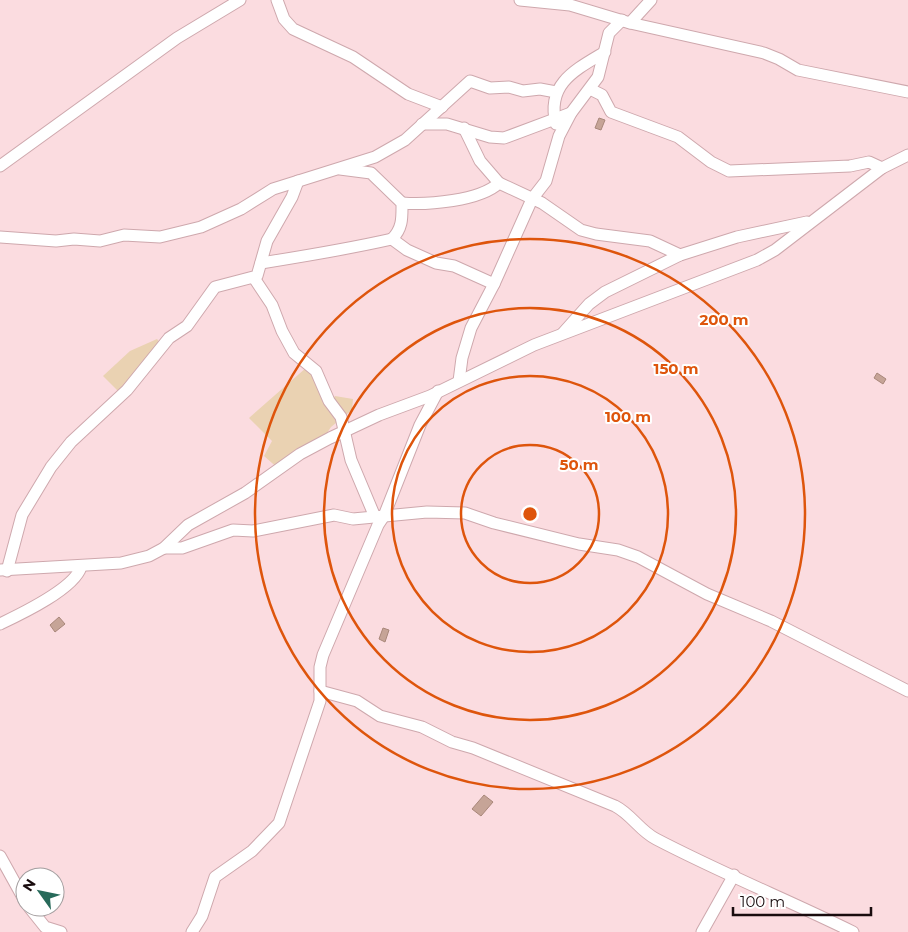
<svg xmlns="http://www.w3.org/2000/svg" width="908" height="932" viewBox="0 0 908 932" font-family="Montserrat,sans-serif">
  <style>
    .green { fill: #ead2b2 }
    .building { fill: #c6a497; stroke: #a8877a }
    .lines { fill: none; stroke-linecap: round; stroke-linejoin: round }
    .minor-casing { stroke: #cea8ad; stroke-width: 13 }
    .minor { stroke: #fff; stroke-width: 11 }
    .ring { fill: none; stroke: #de550c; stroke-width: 2.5 }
    .centre { fill: #de550c; stroke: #fff; stroke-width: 2.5 }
    .ring-label { font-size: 15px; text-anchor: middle; font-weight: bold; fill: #de550c; stroke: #fff; stroke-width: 4; stroke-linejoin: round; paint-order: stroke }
  </style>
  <rect width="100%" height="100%" fill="#fbdce0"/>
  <g class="green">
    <path d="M157 339 163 346 122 395 103 376 130 351Z"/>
    <path d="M307 367 329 404 335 396 353 399 352 410 331 427 325 436 280 470 264 456 272 441 249 418Z"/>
  </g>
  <g class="building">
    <path d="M599 118 605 120 601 130 595 128Z"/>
    <path d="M877 373 886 379 883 384 874 378Z"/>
    <path d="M59 617 65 624 55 632 50 625Z"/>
    <path d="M383 628 389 630 385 642 379 639Z"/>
    <path d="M484 795 493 802 481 816 472 809Z"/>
  </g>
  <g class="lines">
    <g class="minor-casing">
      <g id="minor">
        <path d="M277 0 284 19 293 29 353 57 408 94 442 107"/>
        <path d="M520 0 570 5 630 23 764 53 779 59 798 70 908 92"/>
        <path d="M630 23 651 0"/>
        <path d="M590 89 602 95 611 112 678 137 711 162 729 171 850 166 869 162 882 168"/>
        <path d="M422 124H447L490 137 504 138 571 113"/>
        <path d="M556 124C546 84 575 70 605 52"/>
        <path d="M464 128 480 161 499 183"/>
        <path d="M0 166 177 38 240 0"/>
        <path d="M340 169 371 173 402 203C402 217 403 228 392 239L407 250 436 263 454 266 494 284"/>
        <path d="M402 203C427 205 480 201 499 183L542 203 581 230 596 234 650 241 680 255"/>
        <path d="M0 237 56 241 74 239 100 241 124 235 160 237 201 227 241 209 273 189 375 157 405 140 470 81 490 88 509 87 523 91 540 89 556 92"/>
        <path d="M261 263C305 256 348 249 392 239"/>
        <path d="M254 278 272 305 282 331 294 353 316 371 329 401 341 417 351 460 375 517"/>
        <path d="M563 333 589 304 605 292 680 255 737 237 807 222"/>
        <path d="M459 381 462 358 471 328 494 284 532 199 546 181 559 136 571 113 598 77 609 33 622 20"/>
        <path d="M164 548H182L233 530 253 531 334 515 353 519 427 512 465 513 494 523 579 544 618 550 638 557 707 594 771 621 908 691"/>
        <path d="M0 570 121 563 149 556 164 548 188 525 245 493 300 454 330 438 379 415 430 396 534 345 757 260 775 250 882 168 908 155"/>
        <path d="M7 571 22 515 51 467 71 442 127 390 169 338 187 326 215 287 257 276 267 241 292 197 298 181"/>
        <path d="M0 624C21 614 74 589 81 567"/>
        <path d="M320 691 357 701 380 716 422 727 452 742 473 748 615 806C631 814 640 831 656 839 721 873 788 900 853 932"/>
        <path d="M0 856 25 901"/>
        <path d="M29 907 45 927 61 932"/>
        <path d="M192 932 202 916 215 877 252 851 279 823 320 701V667L323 655 378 525 384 516 420 425 438 391"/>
        <path d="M702 932 734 875"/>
      </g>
    </g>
    <use href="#minor" class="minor"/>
  </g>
  <g class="ring">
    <circle cx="530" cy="514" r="69"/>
    <circle cx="530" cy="514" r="138"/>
    <circle cx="530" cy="514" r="206"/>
    <circle cx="530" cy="514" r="275"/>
  </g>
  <circle cx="530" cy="514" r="8" class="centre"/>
  <g class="ring-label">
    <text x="724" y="325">200 m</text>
    <text x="676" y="374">150 m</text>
    <text x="628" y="422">100 m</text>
    <text x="579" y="470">50 m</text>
  </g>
  <g transform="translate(40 892) rotate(303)"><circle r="24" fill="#ffffff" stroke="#a39e9f"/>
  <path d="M0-4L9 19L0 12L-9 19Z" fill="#276a5a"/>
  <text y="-8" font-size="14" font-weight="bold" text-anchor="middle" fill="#190c0e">N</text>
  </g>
  <path d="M733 907v8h138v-8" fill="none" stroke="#190c0e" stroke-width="2.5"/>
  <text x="740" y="907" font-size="15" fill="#190c0e" stroke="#ffffff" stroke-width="4" paint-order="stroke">100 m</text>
</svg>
